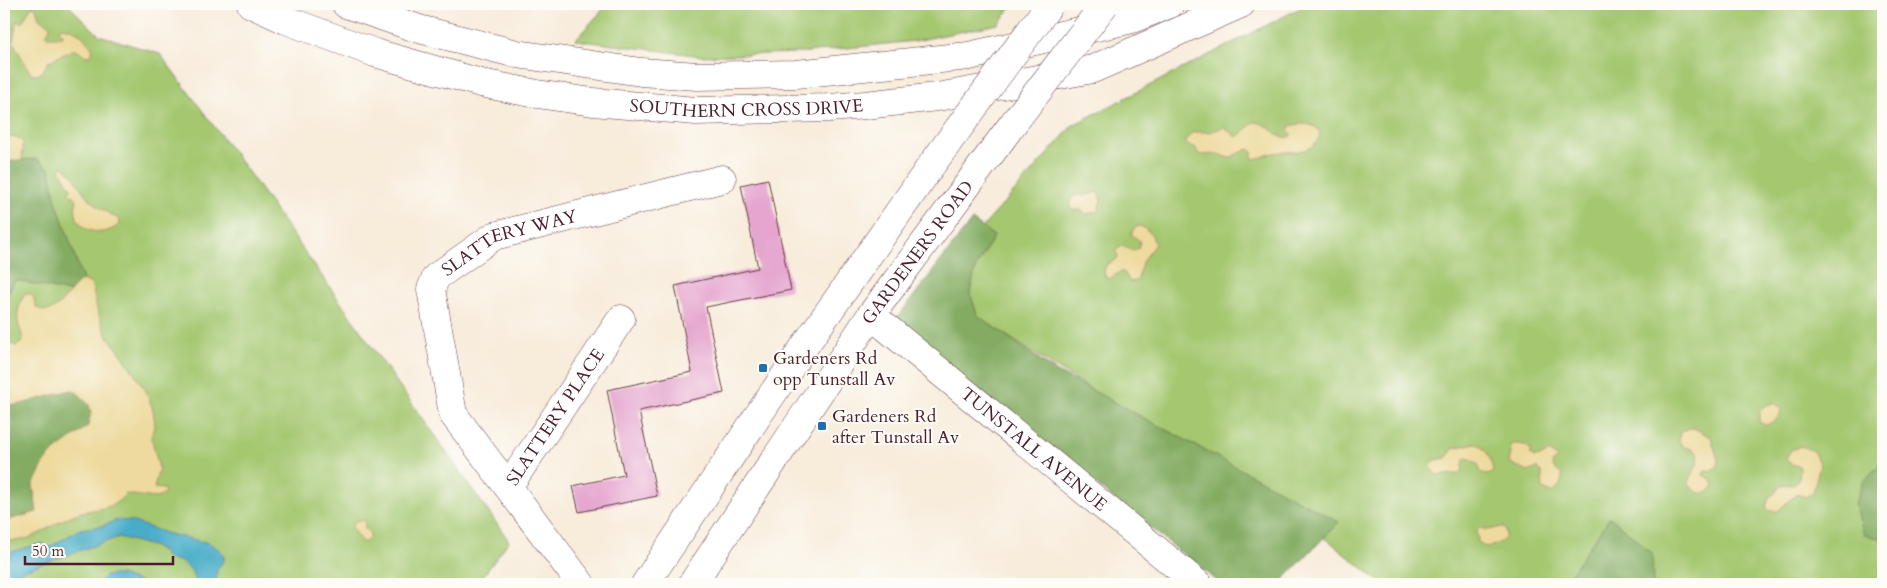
<svg xmlns="http://www.w3.org/2000/svg" width="1887" height="588" viewBox="0 0 1887 588" font-family="Cardo,serif">
  <style>
    .green { fill: #a4c770; stroke: #77734e }
    .forest { fill: #83ac62; stroke: #666646 }
    .sand { fill: #eeda9e; stroke: #9c7c64 }
    .water { fill: #4aadc9; stroke: #4a667a }
    .building { fill: #e5a5cf }
    .lines { fill: none; stroke-linecap: round; stroke-linejoin: round }
    .minor-casing { stroke: #643e45; stroke-width: 29 }
    .major-casing { stroke: #643e45; stroke-width: 29 }
    .highway-casing { stroke: #643e45; stroke-width: 29 }
    .minor { stroke: #fff; stroke-width: 28 }
    .major { stroke: #fff; stroke-width: 28 }
    .highway { stroke: #fff; stroke-width: 28 }
    .major-bridge-casing { stroke: #643e45; stroke-width: 29; stroke-linecap: butt }
    .major-bridge { stroke: #fff; stroke-width: 28 }
    .poi-dot { fill: #1f6fb2; stroke: #fdfcf7; stroke-width: 2 }
    .labels { text-anchor: middle; dominant-baseline: central; stroke-width: 4; stroke-linejoin: round; paint-order: stroke }
    .street-label { font-size: 18px; fill: #4a1f2b; stroke: #fdfcf7 }
    .poi-label { font-size: 18px; fill: #4a1f2b; stroke: #fdfcf7; text-anchor: start }
  </style>
  <rect width="100%" height="100%" fill="#fdfcf7"/>
  <filter id="ink" filterUnits="userSpaceOnUse"><feTurbulence type="fractalNoise" baseFrequency=".02" numOctaves="2"/><feDisplacementMap in="SourceGraphic" scale="10" xChannelSelector="R" yChannelSelector="G"/><feConvolveMatrix kernelMatrix="1 2 1 2 8 2 1 2 1" color-interpolation-filters="sRGB"/></filter>
  <filter id="wash" filterUnits="userSpaceOnUse"><feTurbulence type="fractalNoise" baseFrequency=".0096" numOctaves="4" result="noise"/><feDisplacementMap in="SourceGraphic" scale="20" xChannelSelector="R" yChannelSelector="G"/><feGaussianBlur stdDeviation="1.12" result="paint"/><feColorMatrix in="noise" values="0 0 0 0 0 0 0 0 0 0 0 0 0 0 0 0 0 1.4 0 .05"/><feComposite in="paint" operator="in"/></filter>
  <g filter="url(#wash)">
    <rect width="100%" height="100%" fill="#f8ecdb"/>
    <g class="green">
      <path d="M4 4H67L99 35 160 54 249 173 509 541 477 584H4Z"/>
      <path d="M608 4H1014L998 24 915 41 800 53 702 56 575 40Z"/>
      <path d="M1308 4H1883V584H1382L1328 540 930 287 1073 125Z"/>
    </g>
    <g class="forest">
      <path d="M37 159 50 169 55 198 83 280 69 292 15 280 4 301V164L14 160Z"/>
      <path d="M972 220 994 236 976 267 970 292 977 315 1056 371 1339 522 1279 584H1221L893 323Z"/>
      <path d="M71 390 78 393 89 405 91 412 88 426 51 454 33 485 37 512 4 521V405H17Z"/>
      <path d="M1883 461V539L1864 535 1855 504 1863 482Z"/>
      <path d="M1610 517 1652 553 1653 584H1574L1570 575Z"/>
    </g>
    <g class="sand">
      <path d="M33 6 36 8 39 18 50 25V28L46 35 47 37H62L63 34 59 30 61 27C77 28 84 37 93 50L90 56H86L76 50H73L49 61 42 72 37 75 31 74 13 42 16 23 17 21 22 23 31 7Z"/>
      <path d="M1254 122C1268 121 1275 140 1290 137L1292 135 1288 130 1290 126C1300 123 1317 122 1320 134 1314 156 1292 150 1274 153 1267 154 1262 158 1255 159L1252 157V151L1248 149 1229 158 1218 154 1201 155 1198 153 1195 147 1188 146 1185 141 1193 132H1210L1224 127 1236 137C1246 132 1247 127 1254 122Z"/>
      <path d="M17 137 23 142 22 161 14 160 4 164V138Z"/>
      <path d="M62 166C71 171 76 181 82 190 90 202 106 213 119 219L120 224C100 242 68 228 77 200L73 196 68 194 71 189 60 170Z"/>
      <path d="M1098 192 1101 200 1098 211 1086 214 1080 209 1075 211 1070 208V201L1075 195H1087Z"/>
      <path d="M1141 226 1151 233 1155 244 1142 262 1138 279 1136 281 1130 282 1124 272H1120L1109 279 1105 276 1104 271 1106 265 1117 259 1118 255 1115 251 1122 246 1133 251 1138 248 1140 241 1132 235V232L1136 227Z"/>
      <path d="M83 280 90 283 92 286 98 313 106 334 122 355 146 391 153 410 155 424 151 436 159 468 154 488 164 489 165 493 159 497 155 498 126 494C108 514 95 506 73 515 49 525 31 545 4 540V521L37 512 33 485 43 465 51 454 88 426 91 412 89 405 78 393 71 390 17 405H4V341L16 346 22 342C23 336 21 332 19 326 15 314 20 304 25 293L33 295 36 307C56 322 67 289 83 280Z"/>
      <path d="M1774 403 1780 408 1781 412C1778 420 1768 427 1760 423 1756 411 1763 405 1774 403Z"/>
      <path d="M1690 428H1694L1711 437 1719 463 1716 468 1704 472 1703 475 1712 480 1714 485C1707 497 1696 495 1689 484 1689 474 1707 458 1694 450 1691 448 1686 448 1682 446L1679 440 1680 432Z"/>
      <path d="M1475 443C1487 448 1491 459 1493 471L1489 475 1481 472 1477 463 1468 458 1464 459 1462 471 1458 474 1436 475 1430 466 1435 460 1446 458 1454 448Z"/>
      <path d="M1514 444C1521 444 1526 444 1531 450L1530 454 1534 457 1542 456 1548 452 1556 456 1557 458 1552 463 1553 467 1562 475C1563 482 1557 491 1551 493L1543 489 1542 473 1537 468 1528 472 1509 462 1511 453 1510 445Z"/>
      <path d="M1801 446 1813 451 1820 465 1813 492 1806 497 1796 494 1778 511H1770L1766 507 1769 497 1774 494 1780 486 1792 484 1799 480 1800 467 1789 463 1786 458 1791 450Z"/>
      <path d="M363 520 365 523V529L370 533V537L366 542H362C358 537 352 531 352 524L356 521Z"/>
      <path d="M1501 527 1505 529C1510 541 1496 545 1485 547L1478 542 1477 531 1480 528 1489 530Z"/>
    </g>
    <g class="water">
      <path d="M117 520 131 521 169 534 209 543 221 551 224 557V560L217 569 216 584H196L195 578 191 570 183 562 167 558 161 550 152 546 119 537 4 577V554L43 543 48 548 80 529 102 526Z"/>
      <path d="M112 575H121L146 584H97L105 576Z"/>
    </g>
    <g id="blocks">
      <path class="building" d="M768 179 791 290 706 307 724 393 639 411 657 496 579 512 573 486 624 475 607 390 692 372 675 286 758 268 741 185Z"/>
    </g>
  </g>
  <g filter="url(#ink)">
    <use href="#blocks" fill-opacity="0" stroke="#643e45" stroke-width="1"/>
    <g class="lines">
      <g class="minor-casing">
        <g id="minor">
          <path id="s1" d="M871 315 1198 584"/>
          <path id="s2" d="M508 487 453 414 431 289 436 277 494 236 722 179"/>
          <path id="s3" d="M581 584 508 487 621 319"/>
        </g>
      </g>
      <g class="major-casing">
        <g id="major">
          <path d="M645 584 806 344 933 163"/>
          <path id="s4" d="M692 584 871 315 1012 125"/>
        </g>
      </g>
      <g class="highway-casing">
        <g id="highway">
          <path id="s5" d="M251 4 286 20 375 53 481 83 537 94 593 102 696 111 829 108 865 105 937 97 1093 69 1241 4"/>
          <path d="M346 4 419 29 517 54 641 72 697 76 796 74 969 56 1132 19 1170 4"/>
        </g>
      </g>
      <use href="#minor" class="minor"/>
      <use href="#major" class="major"/>
      <use href="#highway" class="highway"/>
      <g class="major-bridge-casing">
        <g id="major-bridge">
          <path d="M1012 125 1105 4"/>
          <path d="M933 163 1050 4"/>
        </g>
      </g>
      <use href="#major-bridge" class="major-bridge"/>
    </g>
  </g>
  <g class="poi-dot">
    <rect x="758" y="363" width="10" height="10" rx="2.5"/>
    <rect x="817" y="421" width="10" height="10" rx="2.5"/>
  </g>
  <g class="labels">
    <g class="street-label">
      <text stroke="none"><textPath href="#s5" startOffset="511">SOUTHERN CROSS DRIVE</textPath></text>
      <text stroke="none"><textPath href="#s2" startOffset="314">SLATTERY WAY</textPath></text>
      <text stroke="none"><textPath href="#s4" startOffset="401">GARDENERS ROAD</textPath></text>
      <text stroke="none"><textPath href="#s3" startOffset="206">SLATTERY PLACE</textPath></text>
      <text stroke="none"><textPath href="#s1" startOffset="211">TUNSTALL AVENUE</textPath></text>
    </g>
    <g class="poi-label">
      <text x="773" y="358">Gardeners Rd<tspan x="773" dy="21">opp Tunstall Av</tspan></text>
      <text x="832" y="416">Gardeners Rd<tspan x="832" dy="21">after Tunstall Av</tspan></text>
    </g>
  </g>
  <rect width="1887" height="588" fill="none" stroke="#fdfcf7" stroke-width="20"/>
  <path d="M25 556v8h148v-8" fill="none" stroke="#4a1f2b" stroke-width="2.5"/>
  <text x="32" y="556" font-size="15" fill="#4a1f2b" stroke="#fdfcf7" stroke-width="4" paint-order="stroke">50 m</text>
</svg>
